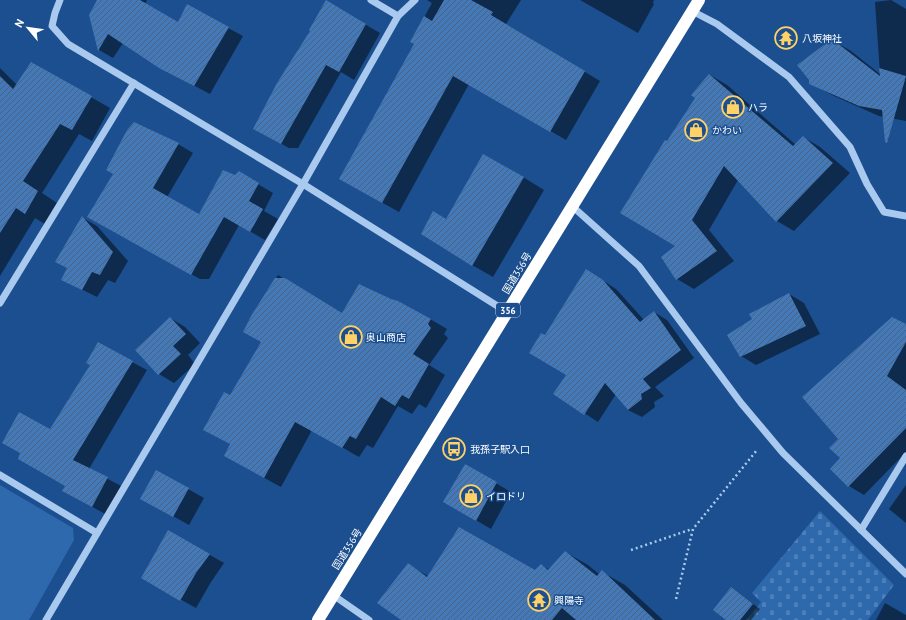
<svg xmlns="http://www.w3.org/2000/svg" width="906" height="620" viewBox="0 0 906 620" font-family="'PT Sans','Noto Sans JP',sans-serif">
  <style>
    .green { fill: #2e69ad }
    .cemetery { fill: url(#cemetery-stones) }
    .shadow { fill: #0007 }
    .building { fill: url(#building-hatch) }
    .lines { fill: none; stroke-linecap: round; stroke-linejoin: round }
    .path { stroke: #a9c9ee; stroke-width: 2.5; stroke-dasharray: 2 3; stroke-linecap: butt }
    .minor { stroke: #a9c9ee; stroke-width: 7 }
    .highway { stroke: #fff; stroke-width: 12 }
    .labels { text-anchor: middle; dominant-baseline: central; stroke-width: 3; stroke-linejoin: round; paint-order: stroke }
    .shield { fill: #1b4f8f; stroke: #bbcadd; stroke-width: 1 }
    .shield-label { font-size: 9px; font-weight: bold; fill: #fff }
    .poi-label { font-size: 10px; fill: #fff; stroke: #1b4f8f; text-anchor: start }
    .street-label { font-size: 10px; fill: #fff; stroke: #1b4f8f }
  </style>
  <defs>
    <pattern id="cemetery-stones" width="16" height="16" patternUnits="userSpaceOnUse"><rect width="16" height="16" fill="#2e69ad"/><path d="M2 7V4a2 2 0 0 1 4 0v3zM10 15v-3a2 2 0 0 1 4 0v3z" fill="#4d80b9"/></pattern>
    <pattern id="building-hatch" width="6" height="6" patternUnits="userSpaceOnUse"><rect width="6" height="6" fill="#4478b7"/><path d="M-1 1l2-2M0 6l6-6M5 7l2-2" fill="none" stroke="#486282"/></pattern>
  </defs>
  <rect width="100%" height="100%" fill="#1b4f8f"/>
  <path class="green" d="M0 485 73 528 74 540 29 620H0Z"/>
  <path class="cemetery" d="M820 511 894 585 868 620H746L761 602 752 593Z"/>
  <g class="shadow">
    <path d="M98 0H147L145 4 178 23 228 28 243 36 210 94 176 76 123 43 113 58 99 50 90 15Z"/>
    <path d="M427 0H521L506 24 600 81 566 140 469 84 399 212 356 188 415 44 411 41 432 3Z"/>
    <path d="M580 0H654L653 3 654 4 638 33Z"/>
    <path d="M891 0 906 9V121L879 116 834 96 814 85 832 40 851 51 880 74 875 2Z"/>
    <path d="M326 2 380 33 354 80 341 72 298 148H289L258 131Z"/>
    <path d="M31 63 110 108 92 141 79 134 42 193 57 203 45 224 35 218 0 276V68L17 85Z"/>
    <path d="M710 75 727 85 796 145 803 137 820 147 850 173 794 231 777 221 738 180 709 230 734 261 694 289 677 279V246L667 143Z"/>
    <path d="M178 144 193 153 167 197 200 216 239 173 273 193 264 211 278 219 265 240 239 225 209 279H200L104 226Z"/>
    <path d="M523 177 544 190 493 277 472 265 447 220Z"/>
    <path d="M83 218 97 226 128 261 115 283 108 280 97 297 63 280 68 268Z"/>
    <path d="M278 275 346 317 430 319 447 329 444 334 448 338 429 365 445 375 426 408 419 404 412 414 398 406 373 448 367 445 359 457 312 430 281 487 241 465 231 444 204 430 230 397 262 342 251 317Z"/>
    <path d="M599 278 616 289 644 320 654 312 667 320 694 358 655 387 664 396 654 402 655 407 642 417 628 410 616 394 598 422 555 394 567 375 545 336Z"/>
    <path d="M789 294 804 303 820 334 756 365 741 356Z"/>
    <path d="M170 318 185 327 200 343 188 355 195 364 174 383 159 374 137 350Z"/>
    <path d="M906 325V452L864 495 849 486 842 458 839 439Z"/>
    <path d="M132 362 147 370 89 469 123 487 107 515 78 499 66 485 51 430Z"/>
    <path d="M465 465 511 492 491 529 445 502Z"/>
    <path d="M156 471 204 498 189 525 157 507Z"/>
    <path d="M906 485V523L889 509Z"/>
    <path d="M168 531 224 563 211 582 196 608 142 578Z"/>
    <path d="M565 552 588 565 599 574 602 572 625 585 663 620H403L408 565 428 576 535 571 541 565 550 570Z"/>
    <path d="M731 588 760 609 751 620H728Z"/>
    <path d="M885 603 906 615V620H876Z"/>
  </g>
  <g class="building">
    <path d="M97 0H140L178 22 187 4 229 27 194 86 159 68 108 34 98 51 89 15Z"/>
    <path d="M326 0 366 24 339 72 326 65 281 144 253 129 277 83 310 31 309 30Z"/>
    <path d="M444 0H471L493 12 491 15 585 71 550 132 453 76 382 203 339 179 414 44 410 42 424 16 432 21Z"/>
    <path d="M832 39 880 76 879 68 906 76 887 143 885 142 882 110 859 106 809 84V80L797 65Z"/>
    <path d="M31 62 92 96 72 130 60 124 23 181 38 191 25 214 16 208 0 233V76L13 89Z"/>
    <path d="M709 74 743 103 739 109 745 105 793 146 803 136 833 163 776 222 724 166 692 220 717 251 676 280 661 257 675 246 620 213 665 140 667 141 695 98 691 95Z"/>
    <path d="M134 122 179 143 153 188 199 214 223 170 235 175 239 171 259 183 249 201 263 209 250 232 224 217 191 275 87 217 113 174 106 170 127 130Z"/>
    <path d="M483 154 524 177 472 266 421 234 433 211 446 219Z"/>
    <path d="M82 216 113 252 100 275 92 272 82 290 61 280 67 268 55 262Z"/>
    <path d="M586 269 603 280 640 322 654 311 681 350 643 379 651 388 641 394 642 399 628 410 605 383 584 415 553 394 566 375 529 353 541 333 545 335Z"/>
    <path d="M275 278H285L342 313 359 284 391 299 398 301 431 319 428 324 431 328 413 354 429 364 409 399 402 395 395 406 381 397 356 439 350 436 342 448 295 422 264 478 224 456 230 444 203 430 224 392 230 395 261 342 243 332 251 316Z"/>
    <path d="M789 293 806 326 740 357 727 335 752 319 749 314Z"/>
    <path d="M170 317 186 334 173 346 181 354 158 375 135 350Z"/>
    <path d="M892 317 906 324V342L887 376 906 390V428L848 487 830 469 840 458 829 448 838 439 802 397Z"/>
    <path d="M98 342 133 361 73 460 108 477 92 507 62 491 65 486 18 459 20 453 2 443 19 412 50 429 90 365 86 363Z"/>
    <path d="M465 464 497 482 476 521 443 502Z"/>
    <path d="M156 470 189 488 173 517 140 499Z"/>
    <path d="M459 527 535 570 541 564 548 570 565 551 597 576 602 570 655 620H576L562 608 552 620H401L377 603 408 563 427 577Z"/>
    <path d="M168 530 210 554 196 573 180 601 141 578Z"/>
    <path d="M731 587 753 604 740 620H726L713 610Z"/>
  </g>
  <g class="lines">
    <g class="path">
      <path d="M631 550 692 529"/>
      <path d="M676 599 693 529 757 450"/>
    </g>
    <g class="minor">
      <path d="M60 0 55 13 52 26 68 44 303 184 507 312"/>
      <path d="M371 0 398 16"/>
      <path d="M692 11 717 24 789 77 850 147 867 184 884 212 906 216"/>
      <path d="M572 206 639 266 741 403 783 453 906 574"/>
      <path d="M0 303 134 83"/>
      <path d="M0 475 97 533"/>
      <path d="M861 530 906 456"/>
      <path d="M333 595 369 620"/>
      <path d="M46 620 303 184 398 16 415 0"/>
    </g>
    <path class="highway" d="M318 620 699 0"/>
  </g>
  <defs>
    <g id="temple-ring" transform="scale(1.15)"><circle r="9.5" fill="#1b4f8f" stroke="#ffd166" stroke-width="1.5"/><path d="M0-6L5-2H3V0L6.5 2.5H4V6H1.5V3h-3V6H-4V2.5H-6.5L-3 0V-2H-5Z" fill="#ffd166"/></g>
    <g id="shop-ring" transform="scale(1.15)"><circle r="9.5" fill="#1b4f8f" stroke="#ffd166" stroke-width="1.5"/><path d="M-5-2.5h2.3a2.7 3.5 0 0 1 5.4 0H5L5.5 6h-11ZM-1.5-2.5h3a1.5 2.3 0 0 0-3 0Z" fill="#ffd166"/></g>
    <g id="bus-ring" transform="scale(1.15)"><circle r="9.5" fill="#1b4f8f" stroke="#ffd166" stroke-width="1.5"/><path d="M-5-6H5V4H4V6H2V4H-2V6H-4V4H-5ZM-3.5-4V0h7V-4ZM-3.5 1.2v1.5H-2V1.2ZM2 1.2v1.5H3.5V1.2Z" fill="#ffd166"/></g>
  </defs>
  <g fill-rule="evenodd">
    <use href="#temple-ring" x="786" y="38"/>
    <use href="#shop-ring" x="733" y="107"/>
    <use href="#shop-ring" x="696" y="130"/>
    <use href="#shop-ring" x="351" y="337"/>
    <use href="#bus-ring" x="454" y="449"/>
    <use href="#shop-ring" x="471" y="496"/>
    <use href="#temple-ring" x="539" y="600"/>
  </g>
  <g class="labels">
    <rect class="shield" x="496" y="303" width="24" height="14" rx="3"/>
    <g class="shield-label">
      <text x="508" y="310">356</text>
    </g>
    <g class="poi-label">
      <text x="802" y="38">八坂神社</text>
      <text x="748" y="107">ハラ</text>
      <text x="712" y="130">かわい</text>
      <text x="366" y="337">奥山商店</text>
      <text x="470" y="449">我孫子駅入口</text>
      <text x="486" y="496">イロドリ</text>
      <text x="554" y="600">興陽寺</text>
    </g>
    <g class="street-label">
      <text transform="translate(517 273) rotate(-59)">国道356号</text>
      <text transform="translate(347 549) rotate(-58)">国道356号</text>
    </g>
  </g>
  <g transform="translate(28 28) rotate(299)" stroke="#1b4f8f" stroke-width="3" paint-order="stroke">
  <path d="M0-3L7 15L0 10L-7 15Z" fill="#ffffff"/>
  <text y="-6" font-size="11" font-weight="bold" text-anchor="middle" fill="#ffffff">N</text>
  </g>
</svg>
